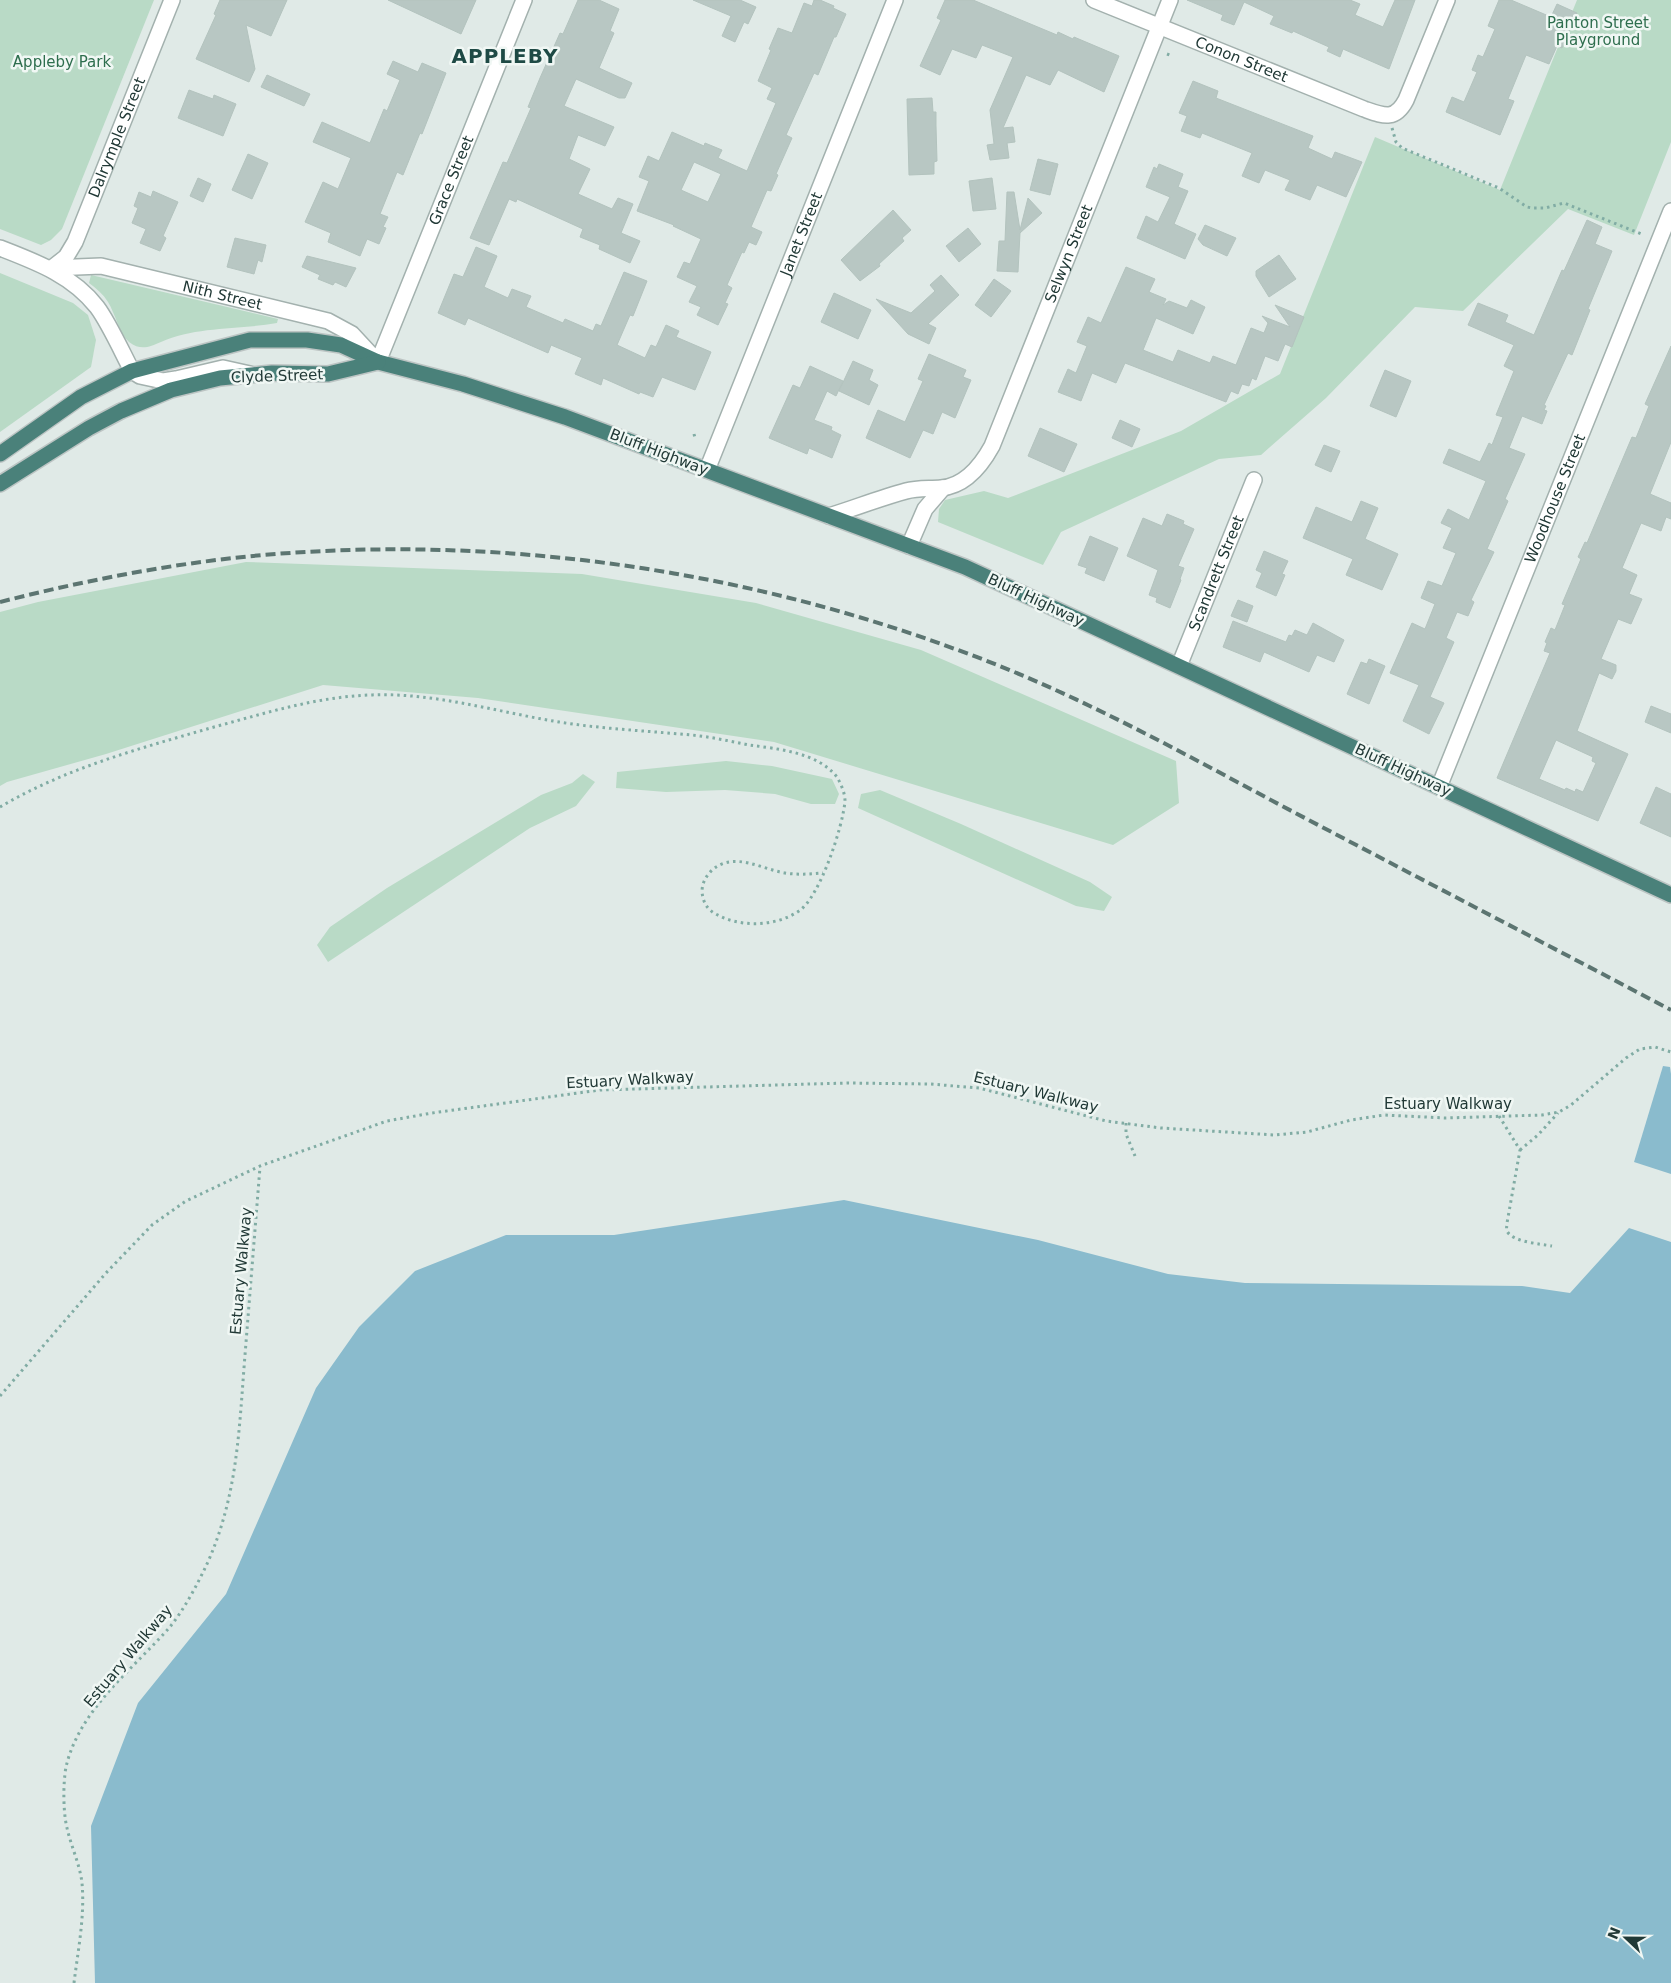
<svg xmlns="http://www.w3.org/2000/svg" width="1671" height="1983" viewBox="0 0 1671 1983" font-family="'DejaVu Sans',sans-serif">
  <style>
    .green { fill: #b9dac6 }
    .water { fill: #8abbcd }
    .building { fill: #b8c7c3; stroke: #b3c3be; fill-rule: evenodd }
    .lines { fill: none; stroke-linecap: round; stroke-linejoin: round }
    .minor-casing { stroke: #a3b1ae; stroke-width: 18 }
    .trunk-casing { stroke: #bcc4c3; stroke-width: 18 }
    .path { stroke: #81aca4; stroke-width: 3; stroke-dasharray: 2.5 4; stroke-linecap: butt }
    .minor { stroke: #fff; stroke-width: 15 }
    .trunk { stroke: #4a817a; stroke-width: 15 }
    .rail { stroke: #5c7571; stroke-width: 4; stroke-dasharray: 10 5; stroke-linecap: butt }
    .labels { text-anchor: middle; dominant-baseline: central; stroke-width: 5; stroke-linejoin: round; paint-order: stroke }
    .park-label { font-size: 15px; fill: #2e6e4e; stroke: #f0f7f4 }
    .street-label { font-size: 15px; fill: #213936; stroke: #f0f7f4 }
    .district-label { font-size: 20px; font-weight: bold; letter-spacing: 1px; fill: #1e4a45; stroke: #f0f7f4 }
  </style>
  <rect width="100%" height="100%" fill="#e0eae7"/>
  <g class="green">
    <path d="M0 0H154L62 229 51 240 41 245 0 229Z"/>
    <path d="M1577 0H1671V142L1634 235 1568 209 1463 311 1415 307 1326 398 1261 455 1219 459 1061 532 1043 565 938 522 939 509 945 500 984 491 1008 498 1181 431 1280 374 1375 137 1500 190Z"/>
    <path d="M0 273 73 303 88 315 96 340 91 367 0 432Z"/>
    <path d="M91 275 278 319 277 323C239 330 196 326 161 342 149 347 141 351 129 342 119 333 115 313 108 302 103 294 96 288 89 283Z"/>
    <path d="M246 562 582 574 756 603 921 650 1176 761 1179 803 1113 845 774 742 478 698 323 685 106 754 7 782 0 786V612L38 602Z"/>
    <path d="M726 761 772 766 832 779 839 794 835 804H811L775 794 725 790 666 792 616 788 617 772Z"/>
    <path d="M583 774 595 782 576 806 530 828 328 962 317 945 330 927 387 888 541 795 572 783Z"/>
    <path d="M880 790 961 824 1090 882 1112 897 1104 911 1076 906 858 808 861 794Z"/>
  </g>
  <g class="water">
    <path d="M1663 1066 1670 1067 1671 1074V1174L1634 1162Z"/>
    <path d="M844 1200 1038 1240 1168 1274 1245 1283 1522 1286 1570 1293 1629 1228 1671 1242V1983H95L91 1826 138 1703 226 1594 316 1388 359 1327 415 1271 506 1235H614Z"/>
  </g>
  <g class="building">
    <path d="M220 0H287L271 36 246 25 255 69 249 82 196 59 216 15 214 14Z"/>
    <path d="M388 0H476L461 34Z"/>
    <path d="M578 0H599L619 9 610 31 614 33 599 68 632 83 625 98H619L576 79 564 106 614 127 605 146 578 135 569 159 590 169 578 194 612 209 618 198 633 204 621 233 640 241 630 263 599 249 600 245 580 237 583 229 517 199 516 202 509 199 489 245 470 238 503 162 507 163 531 108 528 107 540 78 560 33 563 34Z"/>
    <path d="M693 0H740L756 7 748 24 744 22 735 42 722 36 731 16Z"/>
    <path d="M814 0H820L834 6 833 8 846 14 836 37H834L818 75 814 73 786 135 792 138 776 174 778 175 771 191 767 190 751 227 762 232 756 245 749 242 744 253 742 252 727 285 732 288 725 303 728 304 718 325 697 315 701 307 689 302 697 286 677 277 684 262 690 264 701 239 673 226 674 225 637 211 649 181 639 177 648 156 659 161 672 132 704 146 705 143 722 150 718 158 747 171 776 103 767 99 772 88 758 81 771 50 769 49 778 28 792 33 804 3 812 6ZM694 162 721 174 708 202 681 190Z"/>
    <path d="M945 0H973L1057 35 1058 32 1073 39 1074 37 1119 56 1104 92 1058 70 1050 85 1026 75 1003 128 1013 127 1015 142 1007 143 1009 158 990 160 987 145 994 144 990 110 1013 57 982 45 976 58 952 49 940 75 920 66 941 20 937 18Z"/>
    <path d="M1187 0H1350L1360 4 1355 15 1383 27 1395 0H1415L1389 69 1343 49 1340 57 1327 51 1329 47 1293 31 1292 33 1270 24 1274 16 1244 2 1234 25 1221 20 1223 15Z"/>
    <path d="M1499 0H1511L1551 17 1557 4 1577 13 1562 48 1557 46 1549 64 1526 55 1508 99 1514 101 1500 135 1446 112 1452 97 1464 102 1477 72 1472 70 1478 55 1483 57 1495 29 1488 26Z"/>
    <path d="M393 61 418 72 422 63 446 73 422 134 420 133 403 175 397 172 380 214 388 217 383 227 386 228 379 244 367 239 360 256 328 242 331 233 305 222 323 182 338 189 351 158 313 142 322 122 370 143 384 109 387 111 400 80 387 74Z"/>
    <path d="M267 75 310 94 304 106 261 87Z"/>
    <path d="M1193 81 1218 91 1216 98 1313 136 1308 148 1332 159 1335 152 1362 162 1346 197 1317 185 1310 200 1285 190 1290 180 1265 170 1259 183 1242 176 1252 153 1202 133 1200 138 1181 131 1187 116 1179 113Z"/>
    <path d="M189 90 213 99 214 95 236 104 223 136 178 118Z"/>
    <path d="M932 98 933 112H936V126L937 161 934 162V174L909 175 907 99Z"/>
    <path d="M248 154 268 163 252 199 232 190Z"/>
    <path d="M1038 159 1058 164 1050 195 1030 190Z"/>
    <path d="M1159 164 1183 174 1178 187 1188 191 1174 224 1196 234 1185 259 1137 238 1146 216 1158 222 1170 197 1146 187 1154 167 1157 169Z"/>
    <path d="M198 178 211 184 203 202 190 196Z"/>
    <path d="M992 178 996 209 973 211 969 181Z"/>
    <path d="M153 191 178 202 163 236 166 238 160 251 140 243 146 229 132 223 138 208 134 206 139 192 151 197Z"/>
    <path d="M1007 192H1014L1020 230 1028 198 1042 213 1020 233 1018 272 997 271 999 241H1005Z"/>
    <path d="M893 210 911 230 902 238 904 241 879 264 880 266 860 281 841 260Z"/>
    <path d="M1587 220 1602 227 1595 244 1612 251 1588 309 1590 310 1572 355 1568 353 1544 405 1546 406 1544 410 1547 411 1542 424 1522 416 1509 448 1525 454 1505 499 1508 501 1487 549 1494 552 1471 600 1474 602 1468 616 1457 612 1446 638 1454 642 1430 697 1444 703 1429 734 1403 721 1419 685 1390 673 1412 623 1425 629 1435 604 1421 598 1428 581 1442 586 1456 553 1443 548 1452 528 1441 523 1448 509 1469 520 1486 481 1443 463 1449 449 1480 462 1489 443 1492 445 1503 417 1496 415 1514 371 1504 366 1514 345 1468 325 1478 303 1508 315 1505 322 1534 335 1562 270 1564 271Z"/>
    <path d="M1205 225 1236 238 1227 256 1203 245 1198 239Z"/>
    <path d="M968 228 981 244 959 262 946 246Z"/>
    <path d="M235 238 266 245 262 262 258 260 254 274 227 267Z"/>
    <path d="M476 247 497 256 484 287 508 298 512 289 531 296 526 307 563 323 565 319 593 331 596 324 601 326 624 272 647 281 633 316 630 315 617 345 645 358 651 345 656 347 666 325 679 331 676 337 711 352 695 390 662 377 653 397 640 392 639 394 603 378 601 385 575 374 582 358 551 345 548 353 468 318 465 325 438 313 454 274 463 277Z"/>
    <path d="M1279 255 1296 279 1269 297 1256 276V271Z"/>
    <path d="M307 256 356 268 346 287 335 282 333 285 318 279 320 275 302 267Z"/>
    <path d="M1126 267 1155 279 1149 292 1166 299 1163 305 1169 301 1187 308 1191 300 1205 307 1193 334 1156 318 1143 350 1173 362 1178 350 1210 363 1213 356 1236 365 1251 328 1264 333 1268 323 1262 316 1290 327 1275 305 1304 317 1292 347 1285 344 1278 361 1265 356 1256 380 1252 378 1249 386 1242 384 1238 394 1231 391 1226 402 1125 363 1116 383 1092 373 1081 401 1058 392 1068 369 1076 373 1087 346 1077 342 1088 317 1101 323Z"/>
    <path d="M941 275 959 295 928 324 936 328 929 344 908 334 876 299 911 313 935 291 930 285Z"/>
    <path d="M994 279 1011 291 991 317 975 305Z"/>
    <path d="M834 293 871 310 858 339 821 322Z"/>
    <path d="M1671 346V442L1650 494 1671 503V519L1666 517 1661 531 1641 523 1622 568 1637 575 1629 594 1642 599 1631 624 1618 619 1601 659 1616 665V671L1612 679 1599 673 1577 731 1628 754 1598 821 1497 778 1550 653 1544 651 1547 643 1545 642 1551 628 1555 630 1565 605 1562 604 1581 559 1578 557 1585 542 1587 543 1632 437 1636 438 1649 406 1645 404ZM1556 740 1593 757 1592 761 1596 763 1583 792 1576 789 1575 792 1566 788 1565 790 1539 779Z"/>
    <path d="M929 354 966 370 963 377 971 380 955 418 942 412 933 434 923 430 910 458 866 438 878 410 905 422 923 381 918 379Z"/>
    <path d="M853 361 873 370 869 380 878 385 869 405 839 391Z"/>
    <path d="M810 366 843 381 836 396 827 391 814 420 832 427 831 430 841 435 832 458 809 448 807 454 769 438 793 385 800 388Z"/>
    <path d="M1385 370 1411 381 1396 417 1370 406Z"/>
    <path d="M1120 420 1140 429 1132 447 1112 438Z"/>
    <path d="M1040 428 1077 444 1064 472 1028 456Z"/>
    <path d="M1324 445 1340 451 1331 472 1315 465Z"/>
    <path d="M1361 501 1378 508 1365 539 1398 554 1382 590 1346 575 1353 559 1303 538 1316 507 1352 522Z"/>
    <path d="M1167 514 1184 521 1183 524 1194 529 1178 566 1184 568 1180 579 1181 580 1170 608 1156 602 1157 598 1149 595 1158 570 1127 556 1143 518 1162 526Z"/>
    <path d="M1090 536 1118 548 1104 581 1085 573 1087 568 1078 565Z"/>
    <path d="M1264 551 1288 561 1282 574 1285 575 1276 596 1256 587 1262 573 1256 570Z"/>
    <path d="M1238 600 1253 606 1247 622 1231 616Z"/>
    <path d="M1233 621 1286 642 1289 635 1292 636 1295 630 1307 635 1313 623 1344 640 1334 662 1317 655 1309 672 1264 652 1260 662 1223 647Z"/>
    <path d="M1369 659 1385 666 1369 704 1347 694 1361 662 1367 664Z"/>
    <path d="M1651 706 1671 714V733L1645 722Z"/>
    <path d="M1656 787 1671 794V837L1640 823Z"/>
  </g>
  <g class="lines">
    <g class="minor-casing">
      <g id="minor">
        <path id="s1" d="M1094 0 1364 109C1384 116 1395 121 1406 100L1447 0"/>
        <path d="M0 248C36 262 72 275 97 307 109 323 122 352 132 371L140 376 163 381 176 379 223 368 250 374"/>
        <path id="s2" d="M52 268 101 266 328 321 352 334 378 362 524 0"/>
        <path id="s3" d="M52 268 66 257 75 242 172 0"/>
        <path id="s4" d="M707 470 895 0"/>
        <path id="s5" d="M829 516C855 508 880 498 906 491 917 488 929 489 941 488 965 486 981 466 992 446L1170 0"/>
        <path d="M909 546 925 509 943 488"/>
        <path id="s6" d="M1179 666 1254 480"/>
        <path id="s7" d="M1439 787 1671 211"/>
      </g>
    </g>
    <g class="trunk-casing">
      <g id="trunk">
        <path d="M0 454 81 397 132 371 250 340H307L341 345 378 362 463 384 565 417 965 567 1671 895"/>
        <path d="M0 484 89 428 121 411 171 390 220 378 272 373 328 374 378 362"/>
      </g>
    </g>
    <g class="path">
      <path d="M1167 54 1172 56"/>
      <path d="M1392 128 1396 142 1402 148 1499 188 1527 207 1532 208H1545L1564 203 1644 235"/>
      <path d="M694 434 695 438"/>
      <path d="M0 807C66 768 141 748 214 727 266 713 316 697 370 695 433 692 497 712 559 722 603 729 648 731 692 735 711 737 730 741 749 745 778 749 817 752 837 777 841 784 845 793 845 801 843 826 820 897 799 911 775 927 739 928 714 913 706 908 703 901 702 892 702 883 706 876 712 870 734 851 761 869 785 873 798 875 810 874 823 873"/>
      <path d="M1499 1116 1520 1150 1507 1223C1507 1226 1506 1228 1507 1231 1512 1242 1541 1244 1552 1246"/>
      <path d="M1126 1123V1134L1135 1156"/>
      <path d="M1520 1150 1538 1135 1558 1113"/>
      <path d="M0 1396 106 1273 152 1225 186 1201 260 1166 387 1121 432 1113 600 1090 847 1083 930 1084 979 1088 1106 1121 1161 1128 1275 1135 1307 1132 1351 1120 1384 1115 1445 1118 1542 1115 1559 1112 1571 1105 1626 1058 1640 1049 1655 1047 1671 1052"/>
      <path d="M74 1983C78 1950 85 1916 82 1883 80 1865 71 1846 67 1828 63 1812 63 1783 66 1767 79 1710 132 1670 169 1628 184 1610 197 1585 207 1564 238 1495 239 1429 245 1355 250 1292 255 1230 260 1167"/>
    </g>
    <use href="#minor" class="minor"/>
    <use href="#trunk" class="trunk"/>
    <path class="rail" d="M0 602C87 580 174 563 263 555 497 535 735 568 955 649 1070 690 1177 750 1284 807 1413 875 1542 942 1671 1010"/>
  </g>
  <g class="labels">
    <g class="park-label">
      <text x="1598" y="23">Panton Street<tspan x="1598" dy="17">Playground</tspan></text>
      <text x="62" y="62">Appleby Park</text>
    </g>
    <g class="street-label">
      <text stroke="none"><textPath href="#s1" startOffset="159">Conon Street</textPath></text>
      <text stroke="none"><textPath href="#s3" startOffset="148">Dalrymple Street</textPath></text>
      <text stroke="none"><textPath href="#s2" startOffset="544">Grace Street</textPath></text>
      <text stroke="none"><textPath href="#s4" startOffset="254">Janet Street</textPath></text>
      <text stroke="none"><textPath href="#s5" startOffset="392">Selwyn Street</textPath></text>
      <text stroke="none"><textPath href="#s2" startOffset="174">Nith Street</textPath></text>
      <text transform="translate(277 376) rotate(-2)">Clyde Street</text>
      <text transform="translate(659 452) rotate(21)">Bluff Highway</text>
      <text stroke="none"><textPath href="#s7" startOffset="311">Woodhouse Street</textPath></text>
      <text stroke="none"><textPath href="#s6" startOffset="100">Scandrett Street</textPath></text>
      <text transform="translate(1036 600) rotate(25)">Bluff Highway</text>
      <text transform="translate(1403 770) rotate(25)">Bluff Highway</text>
      <text transform="translate(630 1080) rotate(-3)">Estuary Walkway</text>
      <text transform="translate(1036 1092) rotate(14)">Estuary Walkway</text>
      <text x="1448" y="1104">Estuary Walkway</text>
      <text transform="translate(241 1271) rotate(-85)">Estuary Walkway</text>
      <text transform="translate(128 1656) rotate(-50)">Estuary Walkway</text>
    </g>
    <g class="district-label">
      <text x="505" y="56">APPLEBY</text>
    </g>
  </g>
  <g transform="translate(1626 1938) rotate(292)" stroke="#f0f7f4" stroke-width="4" paint-order="stroke">
  <path d="M0-4L9 19L0 12L-9 19Z" fill="#213936"/>
  <text y="-8" font-size="14" font-weight="bold" text-anchor="middle" fill="#213936">N</text>
  </g>
</svg>
